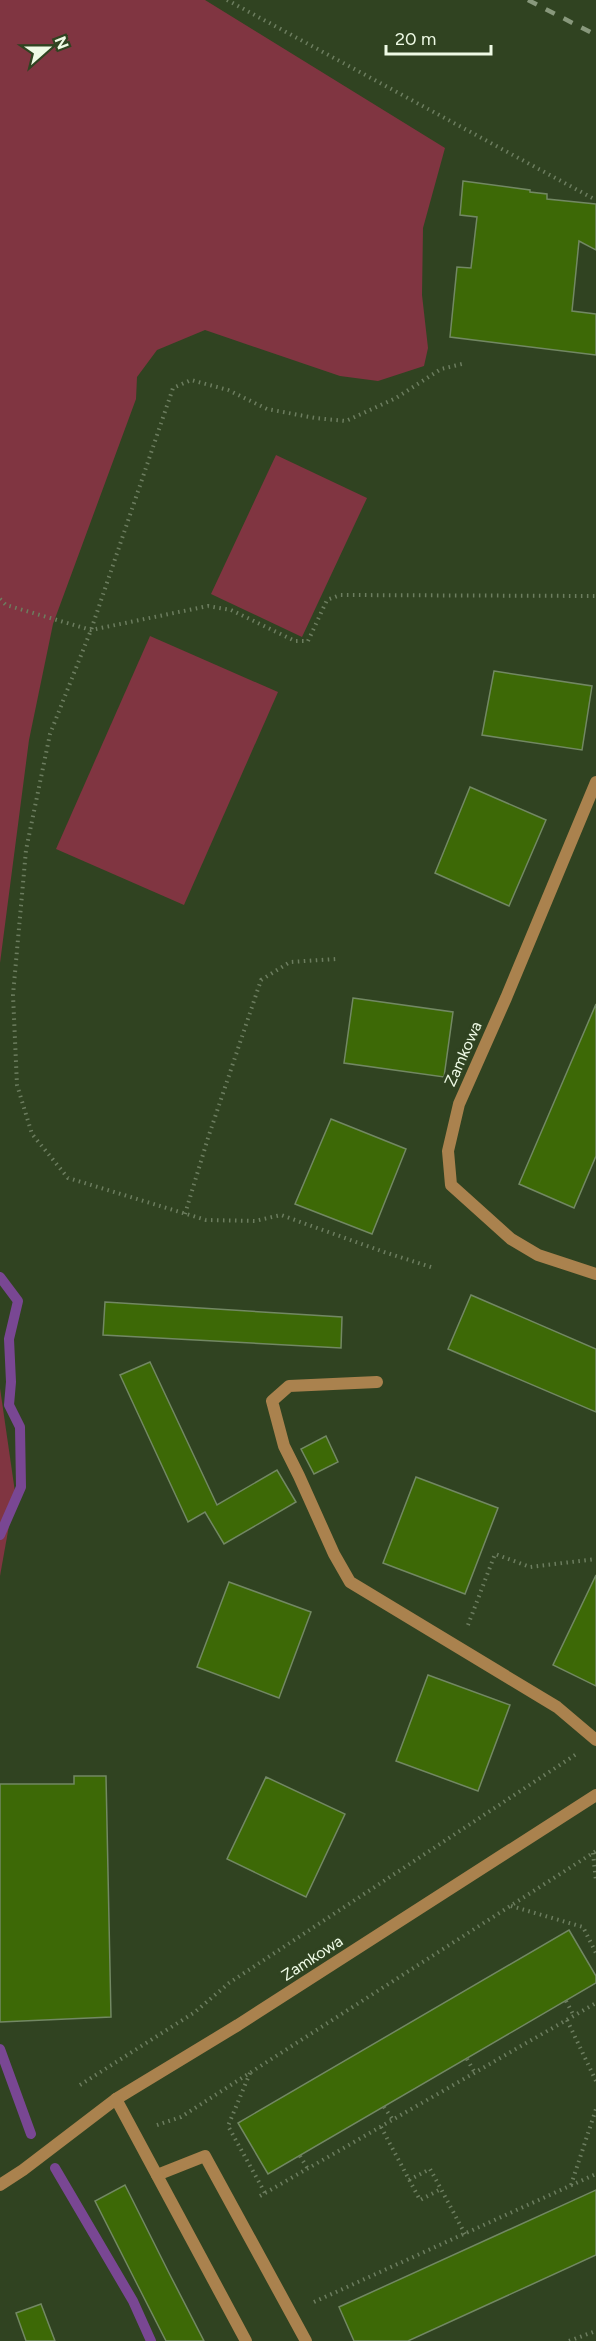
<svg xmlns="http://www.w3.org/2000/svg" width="596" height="2341" viewBox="0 0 596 2341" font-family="Figtree,sans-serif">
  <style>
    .green { fill: #803541 }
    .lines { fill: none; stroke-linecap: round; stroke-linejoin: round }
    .stream { stroke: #794793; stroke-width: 10 }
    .building { fill: #3d6906; stroke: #728863; stroke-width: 1.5 }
    .path { stroke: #6c7d5f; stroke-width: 4; stroke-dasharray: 1.5 4.5; stroke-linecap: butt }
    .lane { stroke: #aa824e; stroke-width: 12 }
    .street { stroke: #aa824e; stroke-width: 12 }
    .rail { stroke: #88987c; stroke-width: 4.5; stroke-dasharray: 10 10; stroke-linecap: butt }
    .labels { text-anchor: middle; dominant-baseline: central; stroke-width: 6; stroke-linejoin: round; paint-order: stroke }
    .street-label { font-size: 16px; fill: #eefae5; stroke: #304321 }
  </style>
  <rect width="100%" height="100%" fill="#304321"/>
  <g class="green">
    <path d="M0 0H205L445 148 423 228 422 295 428 348 424 366 378 381 340 376 205 330 157 350 137 377 136 399 53 624 29 740 0 963Z"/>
    <path d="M276 455 367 498 302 637 211 594Z"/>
    <path d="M150 636 278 692 184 905 56 849Z"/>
    <path d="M0 1388 15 1492 0 1576Z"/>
  </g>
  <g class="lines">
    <g class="stream">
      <path d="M0 1277 18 1301 9 1339 11 1382 9 1405 20 1427 21 1487 0 1535"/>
      <path d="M0 2049 31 2134"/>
      <path d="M55 2168 133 2301 151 2341"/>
    </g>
  </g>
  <g class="building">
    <path d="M463 181 530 190V192L547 194V199L596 204V250L579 241 572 311 596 314V355L450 337 457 267 471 268 477 217 460 215Z"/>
    <path d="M494 671 592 686 582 750 482 735Z"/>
    <path d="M470 787 546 820 509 906 435 873Z"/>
    <path d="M353 998 453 1012 444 1077 344 1063Z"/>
    <path d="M596 1004V1156L574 1208 519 1184Z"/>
    <path d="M331 1119 406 1149 372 1234 295 1204Z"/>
    <path d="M471 1295 596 1349V1412L448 1349Z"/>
    <path d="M105 1302 342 1317 341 1348 103 1335Z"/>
    <path d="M150 1362 217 1505 277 1470 296 1502 224 1544 205 1512 188 1522 120 1375Z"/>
    <path d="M326 1436 338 1462 314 1474 301 1449Z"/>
    <path d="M416 1477 498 1508 465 1594 383 1563Z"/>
    <path d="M596 1575V1686L553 1665Z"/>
    <path d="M229 1582 311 1612 279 1698 197 1667Z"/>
    <path d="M428 1675 510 1705 478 1791 396 1761Z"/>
    <path d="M74 1776H106L111 2017 0 2022V1784H74Z"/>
    <path d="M266 1777 345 1814 306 1897 227 1859Z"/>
    <path d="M569 1930 596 1976V1983L268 2174 238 2123Z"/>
    <path d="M125 2185 168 2271 204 2341H166L138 2286 95 2201Z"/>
    <path d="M596 2190V2255L408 2341H354L339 2307Z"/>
    <path d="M41 2304 55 2341H26L16 2313Z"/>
  </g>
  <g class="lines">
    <g class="path">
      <path d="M227 0 596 200"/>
      <path d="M0 599 6 605 91 630 208 606 231 610 295 641H308L327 600 340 595 596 596"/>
      <path d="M185 1214 208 1138 261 980 290 962 336 959"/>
      <path d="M431 1267 384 1252 281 1215 255 1221 206 1220 68 1178 32 1134 17 1085 13 995 26 850 50 734 91 630 173 388 191 380 228 390 267 409 315 418 346 421 396 398 441 369 462 364"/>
      <path d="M468 1625 495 1554 530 1567 596 1559"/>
      <path d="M593 1853 596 1881"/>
      <path d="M511 1906 583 1927 596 1953"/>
      <path d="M566 2001 574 2016"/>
      <path d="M567 2020 596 2081"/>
      <path d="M467 2059 475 2073"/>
      <path d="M250 2073 228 2126 265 2193"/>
      <path d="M80 2085 195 2012 229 1983 578 1753"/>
      <path d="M384 2107 393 2120"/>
      <path d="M157 2125 181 2117 596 1851"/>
      <path d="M381 2127 420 2200 441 2189 465 2234"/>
      <path d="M300 2156 308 2169"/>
      <path d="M409 2180 430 2169 441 2189"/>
      <path d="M571 2185 596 2109"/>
      <path d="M260 2196 596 2003"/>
      <path d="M314 2302 596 2174"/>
      <path d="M569 2341 596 2331"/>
    </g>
    <g class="lane">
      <path d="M596 782 506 998 459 1104 448 1151 451 1185 511 1239 538 1255 596 1274"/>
      <path d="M377 1382 289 1386 272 1401 284 1446 299 1476 334 1554 350 1582 557 1707 596 1740"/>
      <path d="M0 2185 23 2170 116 2099"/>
    </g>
    <g class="street">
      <path d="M157 2175 205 2156 306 2341"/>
      <path d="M246 2341 116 2099 238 2025 596 1795"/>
    </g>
    <path class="rail" d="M528 0 596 35"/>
  </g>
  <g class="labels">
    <g class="street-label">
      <text transform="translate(463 1054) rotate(-66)">Zamkowa</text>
      <text transform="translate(312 1958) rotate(-33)">Zamkowa</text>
    </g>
  </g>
  <g transform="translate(48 48) rotate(69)" stroke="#304321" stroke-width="4.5" paint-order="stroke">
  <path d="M0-4.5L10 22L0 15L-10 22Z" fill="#eefae5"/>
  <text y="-9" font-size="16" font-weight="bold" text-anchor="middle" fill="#eefae5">N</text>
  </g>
  <path d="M386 45v9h105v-9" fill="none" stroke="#eefae5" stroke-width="3"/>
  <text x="395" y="45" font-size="18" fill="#eefae5" stroke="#304321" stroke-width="4.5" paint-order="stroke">20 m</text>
</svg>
